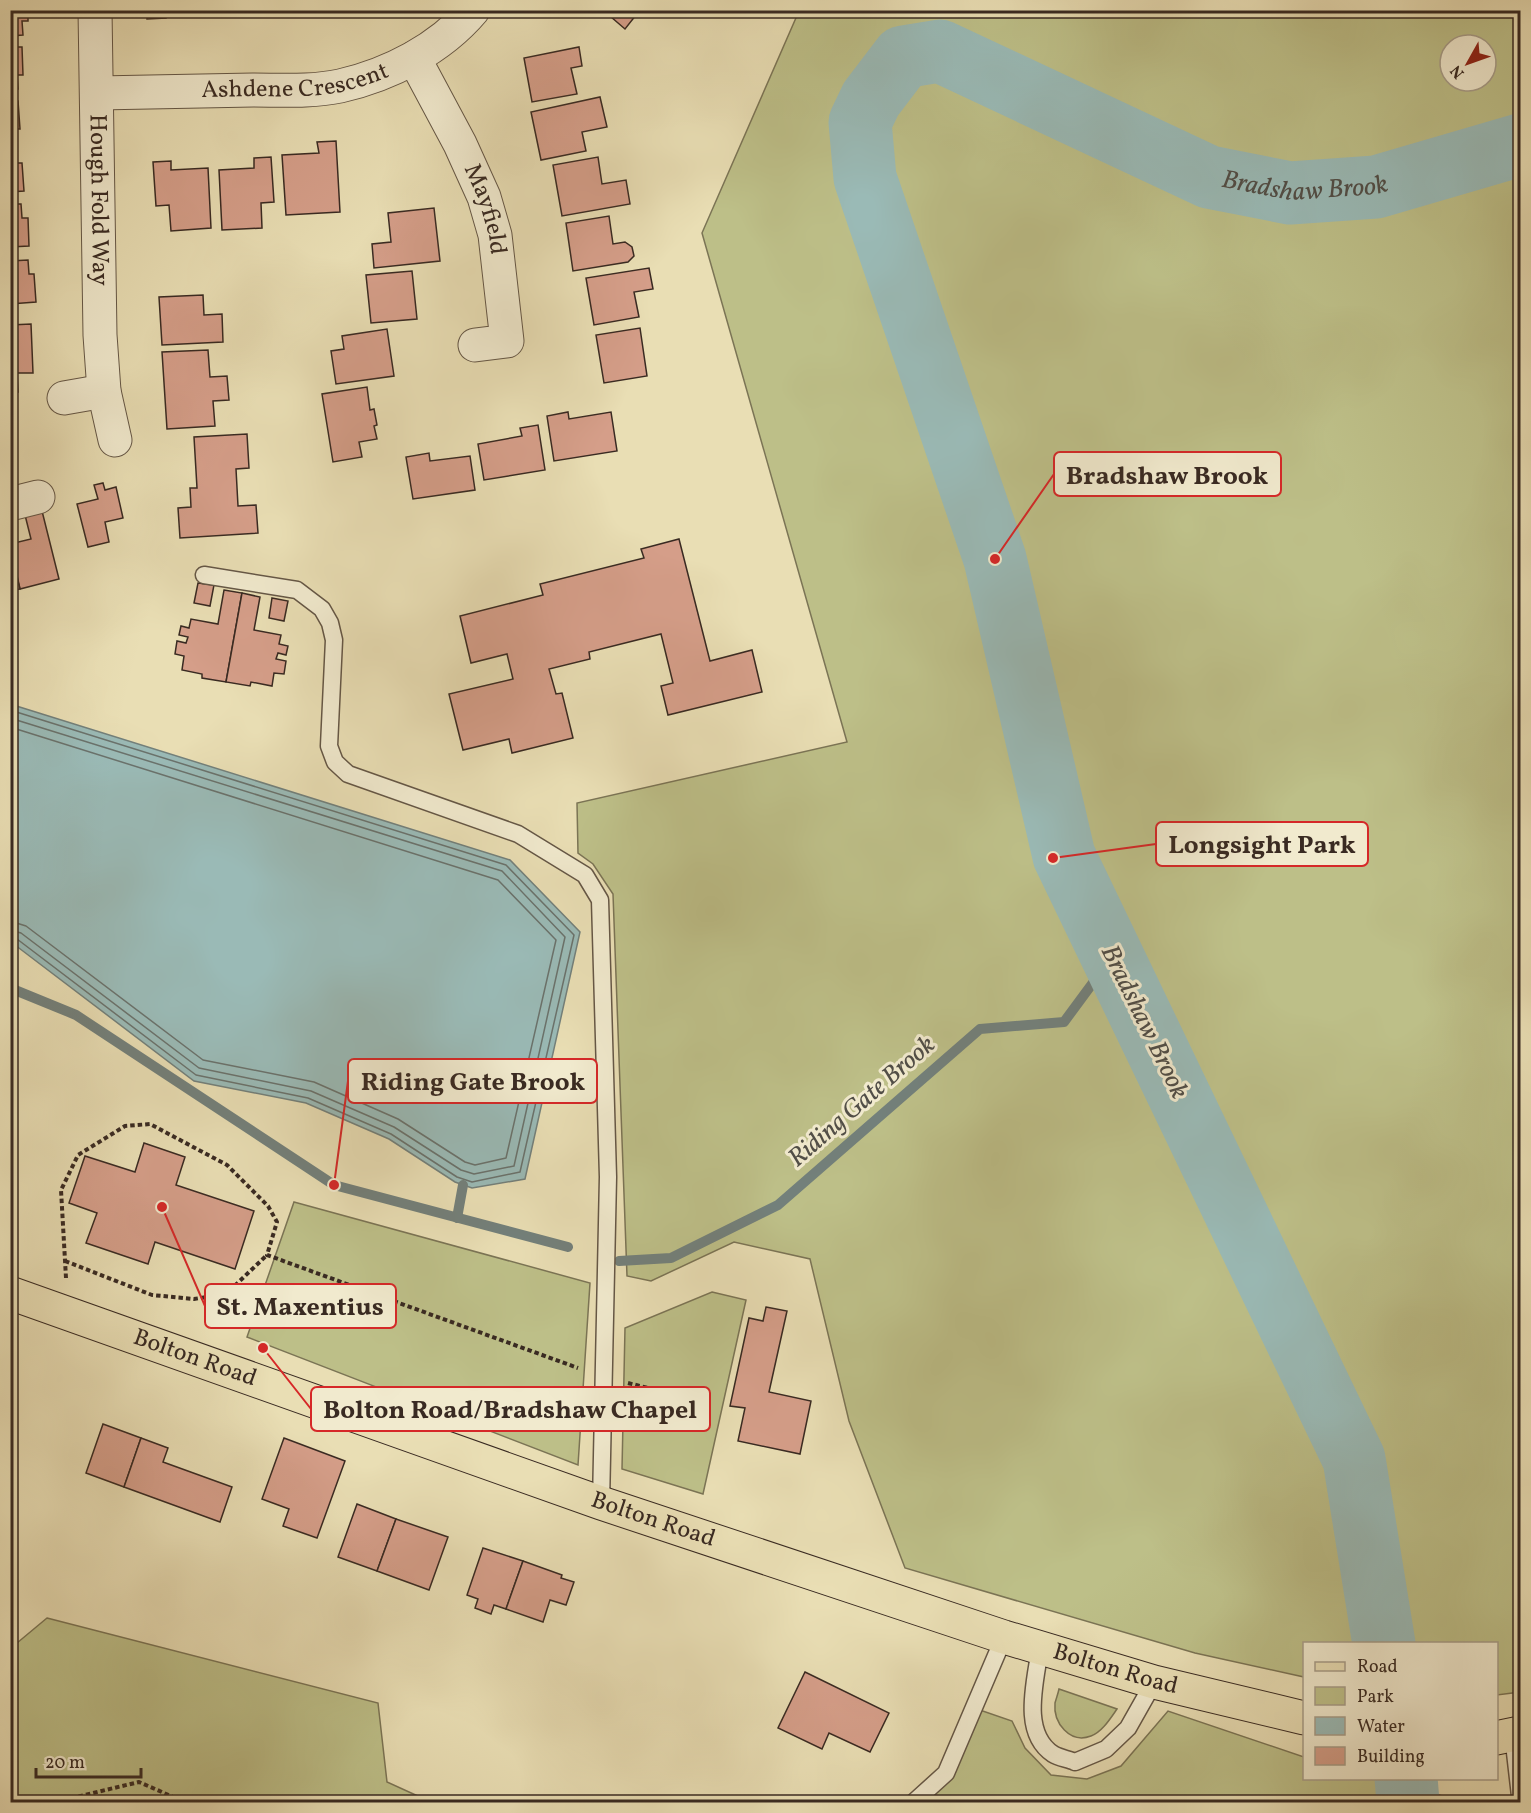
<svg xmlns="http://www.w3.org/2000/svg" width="1531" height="1813" viewBox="0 0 1531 1813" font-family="Vollkorn,serif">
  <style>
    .green { fill: #bdbf88; stroke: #7b7455; stroke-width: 1.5; fill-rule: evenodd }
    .water { fill: #9abab6; stroke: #73807b; stroke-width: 1.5 }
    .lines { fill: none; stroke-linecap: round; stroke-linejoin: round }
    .shore { stroke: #6a726c; stroke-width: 1.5 }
    .stream { stroke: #73807b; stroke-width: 10 }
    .river { stroke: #9abab6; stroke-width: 63 }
    .building { fill: #d59e89; stroke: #392a22; stroke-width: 1.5 }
    .lane-casing { stroke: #655746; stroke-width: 19 }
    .street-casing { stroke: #655746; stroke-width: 35 }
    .primary-casing { stroke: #392a22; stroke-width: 35 }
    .path { stroke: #392a22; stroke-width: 4; stroke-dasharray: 4.5 3; stroke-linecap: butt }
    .lane { stroke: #f1eace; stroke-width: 16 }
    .street { stroke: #f1eace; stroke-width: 33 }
    .primary { stroke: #e9deb4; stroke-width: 33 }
    .labels { text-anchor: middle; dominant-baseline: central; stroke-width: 6; stroke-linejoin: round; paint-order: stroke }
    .street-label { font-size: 24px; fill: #392a22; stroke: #f1eace }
    .water-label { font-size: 26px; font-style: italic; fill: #514e47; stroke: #f1eace }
    .leader { fill: none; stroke: #d62828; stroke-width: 2 }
    .callout-dot { fill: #d62828; stroke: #f1eace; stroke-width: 2 }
    .callout { fill: #f1eace; stroke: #d62828; stroke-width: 2 }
    .callout-label { font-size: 26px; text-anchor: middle; font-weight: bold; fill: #392a22 }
  </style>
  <rect width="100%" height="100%" fill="#e9deb4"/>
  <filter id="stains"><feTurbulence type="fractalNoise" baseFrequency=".00333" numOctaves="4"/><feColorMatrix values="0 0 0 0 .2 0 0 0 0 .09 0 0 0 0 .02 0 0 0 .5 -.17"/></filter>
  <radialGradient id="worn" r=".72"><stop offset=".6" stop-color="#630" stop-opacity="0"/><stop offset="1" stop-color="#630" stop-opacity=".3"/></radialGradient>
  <g class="green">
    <path d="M799 11H1520V1692L1497 1695 1496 1644H1304V1677L1195 1653 905 1568 849 1421 810 1259 734 1242 651 1281 627 1276 613 894 593 864 578 853 577 803 847 742 702 233ZM1450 45H1486V81H1450Z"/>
    <path d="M294 1202 590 1283 578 1465 247 1337Z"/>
    <path d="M712 1292 746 1300 703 1494 622 1469 625 1328Z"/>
    <path d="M47 1618 378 1703 387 1782 431 1802H11V1648Z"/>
    <path d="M1059 1689 1117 1709C1110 1719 1102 1732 1091 1736 1070 1744 1053 1723 1055 1703 1056 1699 1058 1694 1059 1689Z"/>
    <path d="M974 1708 1012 1721 1025 1748 1051 1775 1087 1779 1121 1766 1168 1711 1304 1757V1778L1379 1779 1465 1802H914L946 1773Z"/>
  </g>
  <path class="water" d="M10 704 510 860 580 932 525 1179 472 1188 455 1182 389 1139 306 1103 194 1081 11 942Z"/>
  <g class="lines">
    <g class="shore">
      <path d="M10 710 506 865 574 935 520 1172 472 1182 457 1177 391 1134 308 1098 196 1075 17 939 10 938"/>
      <path d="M10 718 502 871 565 937 514 1166 474 1174 461 1170 394 1127 311 1091 199 1068 21 933 10 930"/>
      <path d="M10 727 498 880 556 940 506 1158 475 1165 465 1162 398 1119 314 1082 203 1060 26 926 10 921"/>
    </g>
    <g class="stream">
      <path d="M10 988 76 1015 334 1185 568 1247"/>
      <path d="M457 1218 463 1185"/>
      <path d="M619 1261 671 1258 778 1205 980 1029 1064 1022 1112 957"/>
    </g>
    <g class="river">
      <path id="s1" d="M1384 1644 1354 1459 1064 856 995 559 865 178 860 122 871 99 903 57 940 51 1209 177 1290 193 1376 187 1520 145"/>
      <path d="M1406 1778 1408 1802"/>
    </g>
  </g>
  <g class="building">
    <path d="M10 10H28V21H22L23 35 10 36Z"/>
    <path d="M147 10H166V18L147 19Z"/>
    <path d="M603 10H640L625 29Z"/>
    <path d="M10 47H22L23 75H17L18 89H10Z"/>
    <path d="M579 47 582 66 571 68 577 94 532 102 524 58Z"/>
    <path d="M600 97 607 127 582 132 586 151 541 160 531 112Z"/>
    <path d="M10 101H18L20 129H14L15 143H10Z"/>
    <path d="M336 141 340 212 286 215 282 155 319 153 317 142Z"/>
    <path d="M10 149H16V163H22L24 191 10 192Z"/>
    <path d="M271 157 274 202 261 203 262 228 222 230 219 170 254 168V158Z"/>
    <path d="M598 157 602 184 626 180 630 204 562 216 553 165Z"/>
    <path d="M171 161V170L208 168 211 228 171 231 169 205 156 206 153 162Z"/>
    <path d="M10 204H21L22 218H28L29 246 10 247Z"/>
    <path d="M434 208 440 261 374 268 372 244 391 242 388 213Z"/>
    <path d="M609 216 613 244 625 242 632 247 634 256 628 262 573 271 566 223Z"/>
    <path d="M28 260 29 274H34L36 302 10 304V261Z"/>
    <path d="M649 268 653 289 634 292 639 317 594 325 586 278Z"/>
    <path d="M412 271 417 319 371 323 366 275Z"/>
    <path d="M203 295 204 315 222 314 223 342 162 345 159 297Z"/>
    <path d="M31 324 33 373H17L18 392 10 393V325Z"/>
    <path d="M640 328 647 376 604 383 596 335Z"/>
    <path d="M387 329 394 376 336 384 331 351 344 349 342 336Z"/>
    <path d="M208 350 210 377 227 376 229 400 213 401 215 426 167 429 162 352Z"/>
    <path d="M367 387 370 410 374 409 377 425 374 426 377 439 359 442 362 457 333 462 322 394Z"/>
    <path d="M568 412 569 419 611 412 617 451 554 461 547 416Z"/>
    <path d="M538 425 545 470 484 480 478 444 522 436 520 428Z"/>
    <path d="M247 434 249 468 236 469 238 506 256 505 258 533 180 538 178 508 191 507 190 488H197L194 437Z"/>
    <path d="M429 453 430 461 470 456 475 490 413 499 406 457Z"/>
    <path d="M103 483 105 490 116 487 123 518 105 522 109 542 88 547 77 504 98 499 94 485Z"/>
    <path d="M42 511 59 579 20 589 10 544 31 539 25 515Z"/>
    <path d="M679 539 710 661 752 650 762 692 668 715 661 686 673 683 661 634 589 652 590 659 549 669 556 694 562 693 573 738 512 753 509 739 463 750 449 694 513 679 507 654 471 663 460 616 543 595 540 584 644 558 641 549Z"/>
    <path d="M10 551 20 589 10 591Z"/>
    <path d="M198 583 214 585 210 606 194 603Z"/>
    <path d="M224 590 242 593 226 682 202 678V674L182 670 184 656 175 654 177 641 186 643 188 637 179 635 181 626 189 628 191 619 218 624Z"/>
    <path d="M242 593 260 597 254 630 281 635 279 644 288 646 286 655 278 653 276 659 286 661 284 674 274 673 272 686 251 682 250 686 226 682Z"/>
    <path d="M272 598 288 601 284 621 269 618Z"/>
    <path d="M144 1143 185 1157 176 1185 254 1211 235 1269 155 1242 148 1264 86 1243 97 1213 69 1203 85 1156 135 1172Z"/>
    <path d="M766 1307 787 1311 769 1392 811 1401 800 1454 738 1441 745 1408 730 1406 749 1318 763 1321Z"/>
    <path d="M103 1424 141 1438 124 1487 86 1473Z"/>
    <path d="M141 1438 168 1448 163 1462 232 1487 220 1522 124 1487Z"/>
    <path d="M284 1438 345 1461 317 1538 283 1526 289 1509 262 1499Z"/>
    <path d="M357 1504 396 1519 377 1571 338 1557Z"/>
    <path d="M396 1519 448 1537 429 1590 377 1571Z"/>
    <path d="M483 1548 523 1561 506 1609 494 1605 491 1614 475 1608 478 1599 467 1595Z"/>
    <path d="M523 1561 562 1575 561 1578 574 1582 566 1605 550 1600 543 1622 506 1609Z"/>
    <path d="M805 1672 889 1713 870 1752 829 1733 822 1749 778 1728Z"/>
  </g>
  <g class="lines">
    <g class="lane-casing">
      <g id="lane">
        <path d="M204 575 297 590 322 609 330 623 334 640 329 746 335 762 348 774 518 834 585 875 600 900 608 1177 601 1503"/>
        <path d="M1040 1648C1036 1680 1020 1732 1053 1754 1059 1758 1069 1759 1075 1762L1106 1749 1128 1728 1154 1682"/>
        <path d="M1513 1735 1520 1796"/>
        <path d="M914 1802 946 1773 1004 1637"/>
      </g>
    </g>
    <g class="street-casing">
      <g id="street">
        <path id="s2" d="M95 10 100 335 104 391 115 440"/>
        <path id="s3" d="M414 58 460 144 484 197 495 235 507 341 475 345"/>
        <path id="s4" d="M98 93C149 92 201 91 253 90 281 90 312 92 340 86 389 75 440 49 473 10"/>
        <path d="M64 398 104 391"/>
        <path d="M10 504 38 497"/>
      </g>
    </g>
    <g class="primary-casing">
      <g id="primary">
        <path id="s5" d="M10 1293 601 1503 1004 1637 1154 1682 1304 1718"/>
        <path d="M1496 1738 1520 1733"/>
      </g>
    </g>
    <g class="path">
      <path d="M65 1261 152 1295 194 1299 226 1294 267 1255"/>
      <path d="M66 1278 61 1190 78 1155 125 1126 150 1124 227 1165 268 1206 277 1222 267 1255 578 1368"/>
      <path d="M628 1383 709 1403"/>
      <path d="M34 1802 72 1798 139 1782 180 1800 195 1802"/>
    </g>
    <use href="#lane" class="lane"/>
    <use href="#street" class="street"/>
    <use href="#primary" class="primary"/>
  </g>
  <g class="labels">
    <g class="street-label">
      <text stroke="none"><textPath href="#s4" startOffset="198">Ashdene Crescent</textPath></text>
      <text stroke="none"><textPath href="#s2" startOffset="190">Hough Fold Way</textPath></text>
      <text stroke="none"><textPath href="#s3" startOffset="168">Mayfield</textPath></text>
      <text stroke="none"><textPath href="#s5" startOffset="196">Bolton Road</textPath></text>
      <text stroke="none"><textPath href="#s5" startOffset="682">Bolton Road</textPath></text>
      <text stroke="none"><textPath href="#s5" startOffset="1168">Bolton Road</textPath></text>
    </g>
    <g class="water-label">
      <text stroke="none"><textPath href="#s1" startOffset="2130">Bradshaw Brook</textPath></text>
      <text transform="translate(1144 1022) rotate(64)">Bradshaw Brook</text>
      <text transform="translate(862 1102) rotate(-41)">Riding Gate Brook</text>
    </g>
  </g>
  <path class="leader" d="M995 559L1054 474M1053 858L1156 844M334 1185L348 1081M162 1207L205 1306M263 1348L311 1409"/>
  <g class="callout-dot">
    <circle cx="995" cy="559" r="6"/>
    <circle cx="1053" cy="858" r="6"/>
    <circle cx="334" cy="1185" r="6"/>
    <circle cx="162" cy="1207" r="6"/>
    <circle cx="263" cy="1348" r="6"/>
  </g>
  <g class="callout">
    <rect x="1054" y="452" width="227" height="44" rx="6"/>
    <rect x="1156" y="822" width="212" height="44" rx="6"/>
    <rect x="348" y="1059" width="249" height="44" rx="6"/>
    <rect x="205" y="1284" width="191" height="44" rx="6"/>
    <rect x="311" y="1387" width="399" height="44" rx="6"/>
  </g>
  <g class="callout-label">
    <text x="1167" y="484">Bradshaw Brook</text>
    <text x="1262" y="853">Longsight Park</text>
    <text x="473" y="1090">Riding Gate Brook</text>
    <text x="300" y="1315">St. Maxentius</text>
    <text x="510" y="1418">Bolton Road/Bradshaw Chapel</text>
  </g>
  <rect width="1531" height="1813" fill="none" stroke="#e9deb4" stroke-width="36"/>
  <rect x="12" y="12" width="1507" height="1789" fill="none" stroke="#392a22" stroke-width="3"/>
  <rect x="18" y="18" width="1495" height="1777" fill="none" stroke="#392a22" stroke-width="1.5"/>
  <rect x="1303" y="1642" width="195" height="138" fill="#f1eace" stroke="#a79d89" stroke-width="1.5"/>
  <rect x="1315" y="1662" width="30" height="9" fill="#e9deb4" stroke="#a79d89" stroke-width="1.5"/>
  <text x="1357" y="1672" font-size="18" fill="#392a22">Road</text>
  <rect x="1315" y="1687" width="30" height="18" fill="#bdbf88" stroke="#a79d89" stroke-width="1.5"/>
  <text x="1357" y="1702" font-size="18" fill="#392a22">Park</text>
  <rect x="1315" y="1717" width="30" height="18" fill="#9abab6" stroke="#a79d89" stroke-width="1.5"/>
  <text x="1357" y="1732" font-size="18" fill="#392a22">Water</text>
  <rect x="1315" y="1747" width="30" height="18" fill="#d59e89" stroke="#a79d89" stroke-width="1.5"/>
  <text x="1357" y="1762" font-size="18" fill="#392a22">Building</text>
  <g transform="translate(1468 63) rotate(230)"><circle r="28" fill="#f1eace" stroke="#a79d89" stroke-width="1.5"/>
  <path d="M0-4.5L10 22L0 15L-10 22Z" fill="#8f2418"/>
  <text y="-9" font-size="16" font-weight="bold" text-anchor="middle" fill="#392a22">N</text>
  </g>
  <path d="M36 1768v9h105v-9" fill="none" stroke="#392a22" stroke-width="3"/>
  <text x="45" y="1768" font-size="18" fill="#392a22" stroke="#f1eace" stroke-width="4.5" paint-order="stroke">20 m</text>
  <rect width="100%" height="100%" filter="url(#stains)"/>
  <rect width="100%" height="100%" fill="url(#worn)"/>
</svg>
